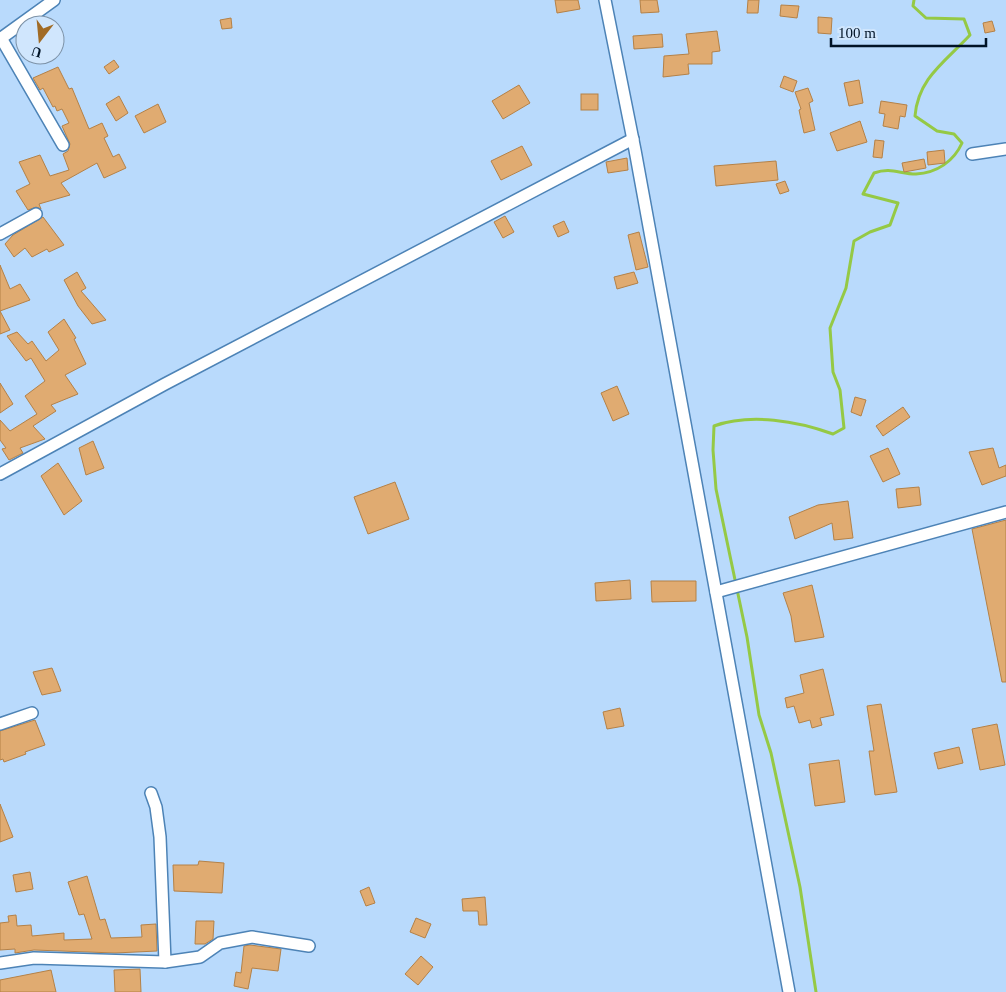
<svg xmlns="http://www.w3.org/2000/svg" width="1006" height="992" viewBox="0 0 1006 992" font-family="Georgia,serif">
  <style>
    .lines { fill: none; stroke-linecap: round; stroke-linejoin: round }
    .stream { stroke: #95c945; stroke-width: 3 }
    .building { fill: #e0ab71; stroke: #b48147 }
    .minor-casing { stroke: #4d83b6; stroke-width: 14 }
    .minor { stroke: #fff; stroke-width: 11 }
  </style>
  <rect width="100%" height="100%" fill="#b9dafc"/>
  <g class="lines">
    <path class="stream" d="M816 992 800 887 771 753 759 715 747 637 716 489 713 450 714 426C751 413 797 421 833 434L844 428 840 390 833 372 830 328 846 288 854 241 870 232 890 225 898 203 863 194 874 173C891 167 900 174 916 174 937 173 954 161 962 143L954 134 937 131 915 116C918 78 946 61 970 35L964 19 926 18 913 6 914 0"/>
  </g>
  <g class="building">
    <path d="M555 0H578L580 9 557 13Z"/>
    <path d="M640 0H657L659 12 641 13Z"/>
    <path d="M748 0H759L758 13H747Z"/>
    <path d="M781 5 799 6 797 18 780 16Z"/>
    <path d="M818 17 832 18 831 34 818 33Z"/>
    <path d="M231 18 232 28 222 29 220 20Z"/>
    <path d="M992 21 995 31 985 33 983 23Z"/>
    <path d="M717 31 720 51 712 52V64H688L689 74 663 77 664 56 689 54 686 34Z"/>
    <path d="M662 34 663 47 634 49 633 36Z"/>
    <path d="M114 60 119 67 109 74 104 67Z"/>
    <path d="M58 67 69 89 72 88 89 129 102 123 108 136 104 138 113 157 119 154 126 168 104 178 97 163 61 183 70 195 39 204 41 209 36 207 28 210 16 191 30 184 19 162 40 155 50 176 69 170 63 154 68 151 70 144 62 126 69 123 62 109 57 111 55 106 53 107 43 88 40 90 33 78Z"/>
    <path d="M784 76 797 81 793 92 780 87Z"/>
    <path d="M859 80 863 103 849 106 844 83Z"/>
    <path d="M519 85 530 103 503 119 492 101Z"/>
    <path d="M808 88 813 101 809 103 815 130 804 133 799 110 801 109 795 92Z"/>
    <rect x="581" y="94" width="17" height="16"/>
    <path d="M119 96 128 113 116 121 106 104Z"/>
    <path d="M881 101 907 105 905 117 900 116 898 129 883 126 885 114 879 113Z"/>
    <path d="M158 104 166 122 144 133 135 116Z"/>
    <path d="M860 121 867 142 837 151 830 133Z"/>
    <path d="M875 140 884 141 882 158 873 157Z"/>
    <path d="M522 146 532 165 501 180 491 161Z"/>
    <path d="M944 150 945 163 928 165 927 152Z"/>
    <path d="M627 158 628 170 608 173 606 162Z"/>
    <path d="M924 159 926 168 904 172 902 163Z"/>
    <path d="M776 161 778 180 716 186 714 166Z"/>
    <path d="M785 181 789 191 780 194 776 184Z"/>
    <path d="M505 216 514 232 503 238 494 222Z"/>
    <path d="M43 217 64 245 49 252 47 249 32 257 25 248 14 257 5 244 13 235Z"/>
    <path d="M564 221 569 232 558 237 553 226Z"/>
    <path d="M639 232 648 267 636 270 628 235Z"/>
    <path d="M0 265 10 289 20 284 30 300 0 311 10 330 0 334Z"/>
    <path d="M77 272 86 288 81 291 106 320 92 324 78 306 64 280Z"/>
    <path d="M634 272 638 283 617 289 614 277Z"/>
    <path d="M64 319 76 338 74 339 86 364 65 375 78 394 51 405 56 411 33 426 45 439 20 448 23 453 9 460 2 449 6 448 0 440V420L10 431 37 414 25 396 45 381 31 358 26 361 7 336 17 332 28 344 32 341 46 361 59 350 48 332Z"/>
    <path d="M0 383 13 404 0 413Z"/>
    <path d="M617 386 629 414 613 421 601 393Z"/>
    <path d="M855 397 866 400 861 416 851 412Z"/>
    <path d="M903 407 910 417 883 436 876 426Z"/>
    <path d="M93 441 104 468 86 475 79 448Z"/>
    <path d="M888 448 900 474 883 482 870 456Z"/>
    <path d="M993 448 999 468 1006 465V476L982 485 969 452Z"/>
    <path d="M58 463 82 501 64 515 41 476Z"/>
    <path d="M395 482 409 519 368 534 354 497Z"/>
    <path d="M919 487 921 505 898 508 896 489Z"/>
    <path d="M848 501 853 538 834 540 832 523 795 539 789 517 818 505Z"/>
    <path d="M1006 520V682H1002L972 529Z"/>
    <path d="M630 580 631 599 596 601 595 583Z"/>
    <path d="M651 581H696V601L652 602Z"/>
    <path d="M812 585 824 637 795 642 791 616 783 593Z"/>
    <path d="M52 668 61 691 42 695 33 672Z"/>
    <path d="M823 669 834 715 820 718 822 725 812 728 810 720 799 723 794 706 787 708 785 698 804 693 800 675Z"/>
    <path d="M881 704 897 792 875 795 869 751H874L867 706Z"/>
    <path d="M620 708 624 726 607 729 603 712Z"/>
    <path d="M35 720 45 745 25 752 26 754 4 762 3 759 0 760V731Z"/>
    <path d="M997 724 1005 765 980 770 972 729Z"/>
    <path d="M959 747 963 763 938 769 934 753Z"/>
    <path d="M839 760 845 802 815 806 809 764Z"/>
    <path d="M0 804 13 837 0 842Z"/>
    <path d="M199 861 224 863 222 893 174 891 173 865H198Z"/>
    <path d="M30 872 33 889 16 892 13 875Z"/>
    <path d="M87 876 100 920 105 919 111 938 142 937 141 925 156 924 157 951 115 953 34 950 15 953V949L0 950V923L9 922 8 916 16 915 17 926 31 925 32 936 64 933V940L92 939 84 914 79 915 68 882Z"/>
    <path d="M369 887 375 903 366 906 360 891Z"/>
    <path d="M485 897 487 925H479L478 911H463L462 899Z"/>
    <path d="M416 918 431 924 425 938 410 932Z"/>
    <path d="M196 921H214L213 939 205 944H195Z"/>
    <path d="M250 945 281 949 278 971 252 968 248 989 234 986 236 972 241 973 244 946Z"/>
    <path d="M421 956 433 967 418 985 405 974Z"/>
    <path d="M140 969 141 992H115L114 970Z"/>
    <path d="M51 970 56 992H0V980Z"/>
  </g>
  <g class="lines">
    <g class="minor-casing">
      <g id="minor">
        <path d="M605 0 635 150 789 992"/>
        <path d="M1 38 63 145"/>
        <path d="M0 39 54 0"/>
        <path d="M972 154 1006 149"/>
        <path d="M0 234 36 214"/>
        <path d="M0 474 165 384 633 139"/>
        <path d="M716 592 1006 512"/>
        <path d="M0 724 32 713"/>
        <path d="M151 793 156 807 160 837 165 962"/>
        <path d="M0 963 34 958 165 962 200 957 220 943 252 937 309 946"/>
      </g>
    </g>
    <use href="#minor" class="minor"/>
  </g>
  <g transform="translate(40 40) rotate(196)"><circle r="24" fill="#d0e6fd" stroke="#7d92a7"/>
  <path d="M0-4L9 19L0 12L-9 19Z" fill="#a16b25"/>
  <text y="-8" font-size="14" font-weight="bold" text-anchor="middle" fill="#001326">U</text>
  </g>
  <path d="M831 38v8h155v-8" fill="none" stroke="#001326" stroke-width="2.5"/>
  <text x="838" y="38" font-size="15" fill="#001326" stroke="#d0e6fd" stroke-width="4" paint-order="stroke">100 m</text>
</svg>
